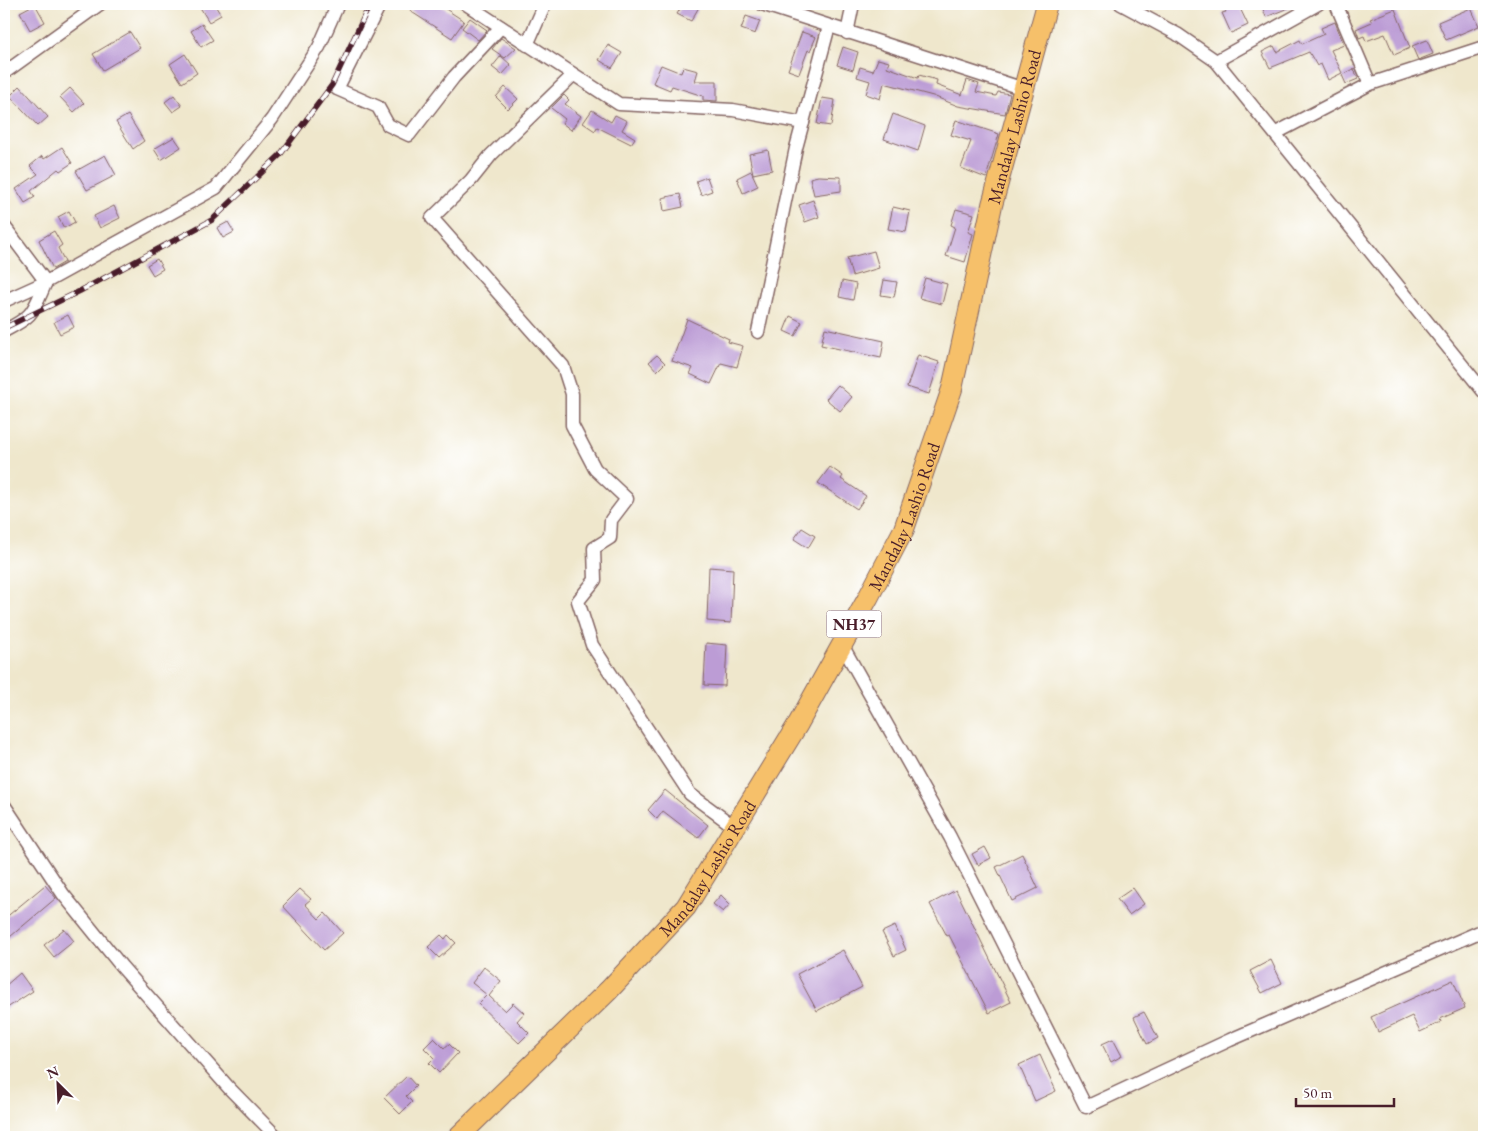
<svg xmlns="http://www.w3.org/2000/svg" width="1488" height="1141" viewBox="0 0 1488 1141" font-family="'EB Garamond',serif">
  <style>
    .building { fill: #bc9cd5 }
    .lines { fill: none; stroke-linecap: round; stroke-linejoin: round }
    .minor-casing { stroke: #846563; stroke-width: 15 }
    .trunk-casing { stroke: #846563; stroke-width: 22 }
    .minor { stroke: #fff; stroke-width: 12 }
    .trunk { stroke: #f6c06b; stroke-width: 20 }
    .rail-casing { stroke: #4a1f2b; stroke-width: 5.5 }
    .rail { stroke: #fff; stroke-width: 4; stroke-dasharray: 11; stroke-linecap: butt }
    .labels { text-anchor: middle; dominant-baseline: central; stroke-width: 5; stroke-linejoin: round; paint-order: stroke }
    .shield { fill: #fff; stroke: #80626b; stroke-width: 1 }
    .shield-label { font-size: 16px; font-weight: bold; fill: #4a1f2b }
    .street-label { font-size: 18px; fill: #4a1f2b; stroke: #fff }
  </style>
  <rect width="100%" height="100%" fill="#fff"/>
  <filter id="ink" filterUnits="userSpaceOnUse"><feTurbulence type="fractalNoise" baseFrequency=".02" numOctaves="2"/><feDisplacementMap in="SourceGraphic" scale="10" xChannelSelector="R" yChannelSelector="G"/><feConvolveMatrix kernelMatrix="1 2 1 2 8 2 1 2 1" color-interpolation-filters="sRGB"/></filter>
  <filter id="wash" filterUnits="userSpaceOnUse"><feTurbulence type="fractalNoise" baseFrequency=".0096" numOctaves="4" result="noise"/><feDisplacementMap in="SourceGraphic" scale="20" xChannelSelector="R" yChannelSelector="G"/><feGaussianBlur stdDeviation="1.12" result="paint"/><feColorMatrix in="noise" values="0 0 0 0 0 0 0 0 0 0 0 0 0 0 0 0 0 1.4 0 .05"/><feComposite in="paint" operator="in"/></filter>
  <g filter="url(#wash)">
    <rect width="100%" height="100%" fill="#efe7cc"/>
    <g id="blocks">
      <g class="building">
        <path d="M35 4 45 22 30 30 20 12Z"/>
        <path d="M198 4H214L221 15 209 22Z"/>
        <path d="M415 4H438L464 21 452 38 410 11Z"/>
        <path d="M683 4H692L699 7 691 21 677 14Z"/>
        <path d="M1222 4H1238L1248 25 1231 33 1222 13 1226 12Z"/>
        <path d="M1261 4H1298L1266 17Z"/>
        <path d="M1471 8 1479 26 1446 40 1438 22Z"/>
        <path d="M1395 9 1410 48 1394 55 1385 34 1366 41 1364 36 1359 38 1356 29 1372 22 1370 19Z"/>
        <path d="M746 16 760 21 755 34 741 29Z"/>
        <path d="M470 18 487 30 478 40 462 28Z"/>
        <path d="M1335 22 1344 45 1331 50 1342 73 1328 80 1321 64 1317 66 1309 52 1270 68 1262 52 1274 46 1277 52 1300 40 1302 44 1324 34 1321 28Z"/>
        <path d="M202 24 213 40 201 47 191 31Z"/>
        <path d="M130 32 140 48 103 70 93 54Z"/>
        <path d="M802 32 816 37 810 51 808 50 799 74 788 70Z"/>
        <path d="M501 38 516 48 505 58 492 49Z"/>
        <path d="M1427 40 1433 54 1418 60 1412 46Z"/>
        <path d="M608 45 622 53 612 68 599 60Z"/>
        <path d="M843 47 858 52 853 70 837 65Z"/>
        <path d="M185 54 197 73 182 83 170 64Z"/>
        <path d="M501 56 511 65 502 75 492 67Z"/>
        <path d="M878 59 889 62 887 67 918 78 919 75 937 80 936 85 962 95 967 80 979 84 976 92 996 96 998 92 1010 94 1005 114 958 106 933 96 884 83 880 99 866 94 870 81 857 77 860 67 873 71Z"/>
        <path d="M661 65 681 73 683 67 698 71 695 81H717V101L703 100V96L672 86 670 90 653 83Z"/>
        <path d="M1354 69 1358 79 1346 84 1342 75Z"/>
        <path d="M20 86 48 117 38 126 10 96Z"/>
        <path d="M505 87 518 99 508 109 496 97Z"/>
        <path d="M70 88 84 103 74 112 60 97Z"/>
        <path d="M174 95 182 106 173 112 165 102Z"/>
        <path d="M564 95 569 100 565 104 581 116 571 130 562 123 565 119 551 108Z"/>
        <path d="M822 98 835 100 831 126 817 124Z"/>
        <path d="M592 110 611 122 615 115 627 121 622 130 635 138 631 144 597 127 595 131 583 123Z"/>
        <path d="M893 114 925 126 918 151 884 139Z"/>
        <path d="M128 115 144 141 133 149 116 122Z"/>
        <path d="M956 120 999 134 986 178 961 168 971 141 951 135Z"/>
        <path d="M174 137 181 147 161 160 154 149Z"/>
        <path d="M62 147 72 163 60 171 58 169 31 191 35 197 25 203 16 189 38 174 30 166 42 156 44 159Z"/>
        <path d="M768 150 772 170 753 174 749 154Z"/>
        <path d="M105 155 116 175 87 190 76 171Z"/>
        <path d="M751 171 758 186 743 193 737 178Z"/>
        <path d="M818 176 841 177V191L814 195 810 178Z"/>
        <path d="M707 177 712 191 701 195 696 181Z"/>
        <path d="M680 194 683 207 664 211 662 198Z"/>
        <path d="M813 200 819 217 805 222 799 205Z"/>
        <path d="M114 206 120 218 100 228 94 216Z"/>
        <path d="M893 207 910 211 906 232 888 229Z"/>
        <path d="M956 209 974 214 968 232 973 234 965 262 946 256 955 227 951 225Z"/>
        <path d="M69 211 75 222 64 228 58 217Z"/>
        <path d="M228 222 234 232 223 238 217 228Z"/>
        <path d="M54 231 62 245 58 248 65 262 53 269 39 240Z"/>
        <path d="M874 251 879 268 852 276 847 258Z"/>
        <path d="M157 259 163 269 153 275 147 265Z"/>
        <path d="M925 278 947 284 942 304 919 298Z"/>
        <path d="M884 280 897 282 894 297 881 295Z"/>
        <path d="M842 281 856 284 853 300 839 297Z"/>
        <path d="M68 315 74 327 60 334 54 322Z"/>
        <path d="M790 316 802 322 795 336 784 331Z"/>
        <path d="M687 319 729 339 728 342 743 346 737 367 721 363 711 384 690 374 693 368 672 361Z"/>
        <path d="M825 328 884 341 881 358 821 345Z"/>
        <path d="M657 355 665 363 657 371 649 362Z"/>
        <path d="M918 355 939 362 929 394 907 387Z"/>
        <path d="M838 385 852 397 840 411 826 399Z"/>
        <path d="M830 467 843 476 841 479 866 496 857 509 818 483Z"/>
        <path d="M802 528 815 536 808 548 794 539Z"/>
        <path d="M709 567 733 569 731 623 707 621Z"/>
        <path d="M706 643 727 645 725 686 704 685Z"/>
        <path d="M665 790 708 825 698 838 663 811 657 819 648 810Z"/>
        <path d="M985 847 991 858 978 865 972 854Z"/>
        <path d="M1022 854 1038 888 1012 901 996 867Z"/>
        <path d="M45 885 56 898 4 942V919Z"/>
        <path d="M1133 888 1144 904 1129 915 1117 899Z"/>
        <path d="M300 889 311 899 305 904 319 919 325 913 343 933 324 950 283 906Z"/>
        <path d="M956 890 1011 1002 989 1013 949 935 947 936 930 904Z"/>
        <path d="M721 895 730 904 723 912 713 904Z"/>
        <path d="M895 926 906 950 894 956 882 932Z"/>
        <path d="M64 929 74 941 54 957 44 945Z"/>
        <path d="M441 935 445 939 448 935 456 943 439 958 428 947Z"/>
        <path d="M843 950 862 987 817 1011 797 974Z"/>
        <path d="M1271 960 1282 983 1262 993 1250 971Z"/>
        <path d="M484 967 501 981 489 996 505 1011 513 1003 524 1013 517 1021 529 1033 519 1043 478 1004 487 995 472 983Z"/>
        <path d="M20 973 33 991 4 1010V987Z"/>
        <path d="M1453 980 1465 1008 1440 1019 1441 1022 1420 1032 1412 1016 1378 1032 1371 1017Z"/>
        <path d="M1144 1012 1158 1038 1147 1044 1134 1017Z"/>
        <path d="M434 1038 444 1048 449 1044 458 1053 439 1073 429 1063 434 1058 424 1048Z"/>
        <path d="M1113 1039 1122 1056 1111 1062 1102 1044Z"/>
        <path d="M1040 1055 1056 1091 1035 1101 1019 1065Z"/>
        <path d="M407 1076 416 1086 406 1096 412 1102 400 1114 384 1098Z"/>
      </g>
    </g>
  </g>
  <g filter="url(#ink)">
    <use href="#blocks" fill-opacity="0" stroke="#846563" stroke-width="1"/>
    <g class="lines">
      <g class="minor-casing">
        <g id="minor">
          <path d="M380 4 337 89 378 107 388 125 409 135 454 77 501 27"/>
          <path d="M466 4 619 104 733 110 803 123"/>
          <path d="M762 4 1024 89"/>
          <path d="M1121 4 1177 34 1216 61 1484 392"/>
          <path d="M1336 4 1370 84"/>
          <path d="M847 33 853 4"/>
          <path d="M527 45 545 4"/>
          <path d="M1216 61 1318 4"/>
          <path d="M4 73 100 4"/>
          <path d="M573 75 491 155 471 180 432 218 563 366 572 394V425L595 469 627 499 611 520 610 538 594 548 595 580 578 601 592 645 690 794 736 828"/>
          <path d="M1276 133 1370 84 1484 47"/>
          <path d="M4 226 46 282C32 313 35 315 4 331"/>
          <path d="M4 301 46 282 216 188 272 119 319 47 338 4"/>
          <path d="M758 332 796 148 829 26"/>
          <path d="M842 645 950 837 1086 1107 1230 1040 1484 930"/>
          <path d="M4 805 63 894 122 967 229 1088 277 1137"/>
        </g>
      </g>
      <g class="trunk-casing">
        <g id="trunk">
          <path id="s1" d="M458 1137 609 990 686 907 798 724 868 598 904 529 952 389 992 205 1047 4"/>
        </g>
      </g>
      <use href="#minor" class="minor"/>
      <use href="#trunk" class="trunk"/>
      <g class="rail-casing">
        <path id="rail" d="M4 328 80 291 212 220 280 155 332 85 370 4"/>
      </g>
      <use href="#rail" class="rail"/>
    </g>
  </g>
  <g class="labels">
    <rect class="shield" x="826.5" y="610.5" width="55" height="27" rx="4"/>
    <g class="shield-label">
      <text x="854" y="624">NH37</text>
    </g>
    <g class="street-label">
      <text stroke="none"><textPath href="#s1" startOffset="1178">Mandalay Lashio Road</textPath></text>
      <text stroke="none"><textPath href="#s1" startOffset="772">Mandalay Lashio Road</textPath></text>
      <text stroke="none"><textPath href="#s1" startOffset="368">Mandalay Lashio Road</textPath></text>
    </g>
  </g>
  <rect width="1488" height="1141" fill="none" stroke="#fff" stroke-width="20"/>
  <g transform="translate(58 1084) rotate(336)" stroke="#ffffff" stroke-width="4" paint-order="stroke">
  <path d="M0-4L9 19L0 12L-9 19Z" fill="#4a1f2b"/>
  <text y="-8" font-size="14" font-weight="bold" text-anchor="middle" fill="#4a1f2b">N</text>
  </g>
  <path d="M1296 1098v8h98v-8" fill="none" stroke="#4a1f2b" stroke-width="2.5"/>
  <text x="1303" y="1098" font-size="15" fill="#4a1f2b" stroke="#ffffff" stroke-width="4" paint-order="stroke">50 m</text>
</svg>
